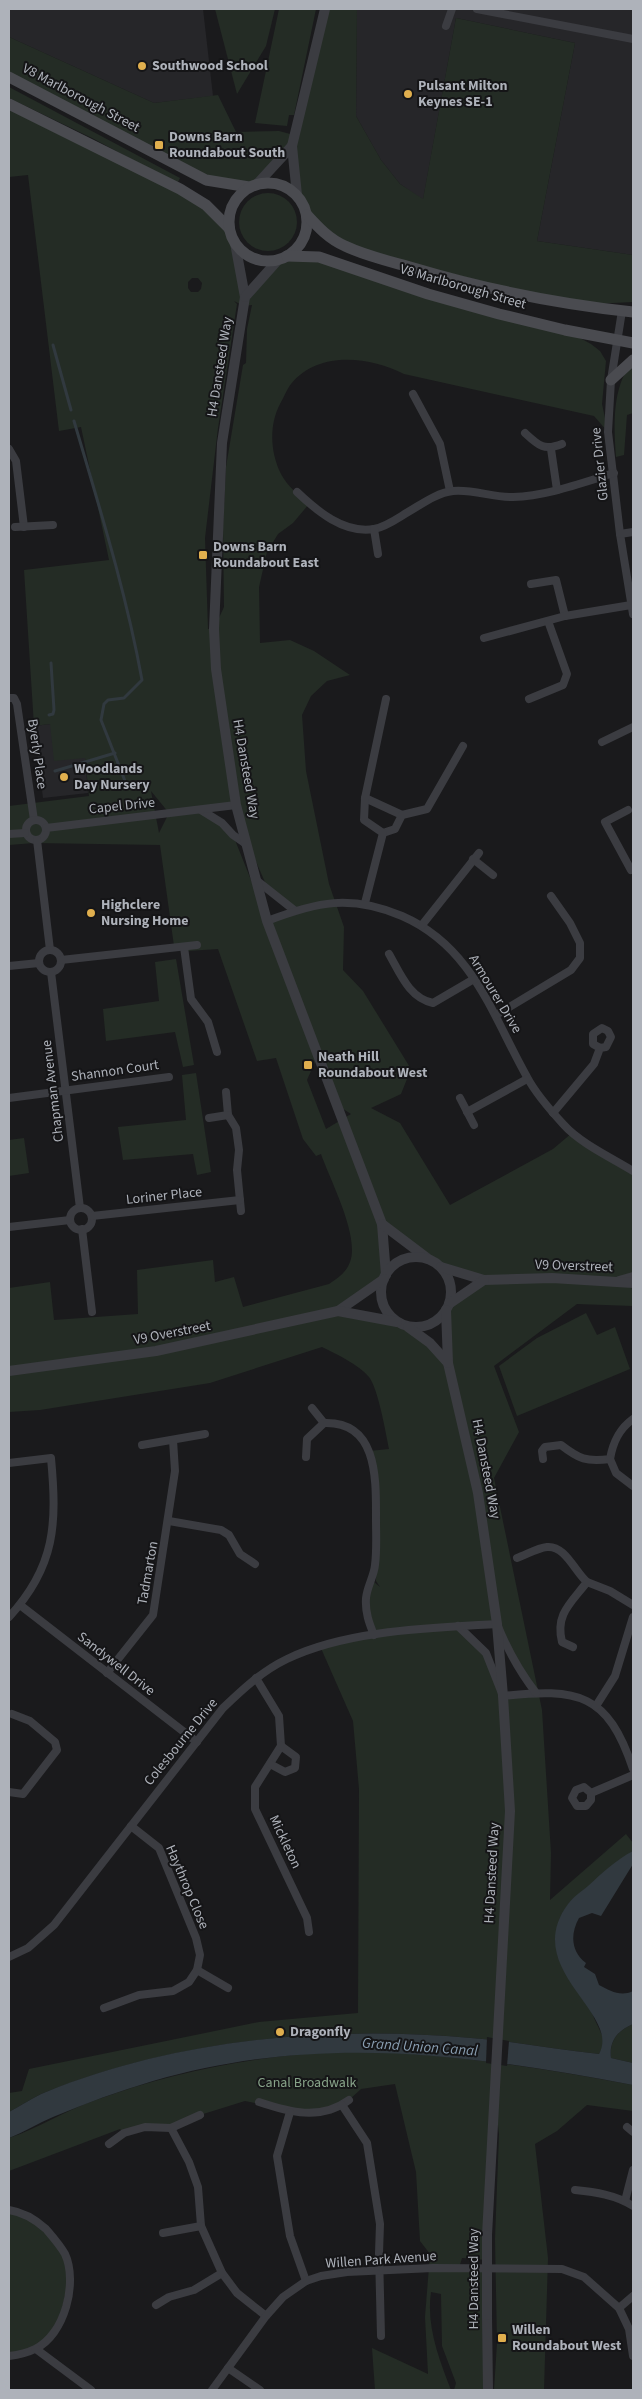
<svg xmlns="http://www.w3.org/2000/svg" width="642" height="2399" viewBox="0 0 642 2399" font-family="'Source Sans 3',sans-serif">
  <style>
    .built { fill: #262629 }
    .green { fill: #242c25; fill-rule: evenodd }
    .water { fill: #31393f }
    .pier { fill: #1a1a1c }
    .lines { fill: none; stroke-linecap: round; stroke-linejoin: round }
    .stream { stroke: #31393f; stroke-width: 3 }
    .minor { stroke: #3b3c41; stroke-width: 8 }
    .tertiary { stroke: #3b3c41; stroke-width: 10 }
    .secondary { stroke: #4a4b50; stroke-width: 11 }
    .tertiary-bridge { stroke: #3b3c41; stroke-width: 10 }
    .poi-dot { fill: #e0af4e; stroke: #151517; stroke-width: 2 }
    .labels { text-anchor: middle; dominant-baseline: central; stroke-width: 4; stroke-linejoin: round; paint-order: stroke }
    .poi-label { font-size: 14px; font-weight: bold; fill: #aeb2ba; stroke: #151517; text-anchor: start }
    .street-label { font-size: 14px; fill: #aeb2ba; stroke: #151517 }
    .park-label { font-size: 14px; fill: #87a389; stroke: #151517 }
    .water-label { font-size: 15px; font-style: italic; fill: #899eb1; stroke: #151517 }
  </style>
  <rect width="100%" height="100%" fill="#1a1a1c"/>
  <g class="built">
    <path d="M9 9H203L213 96 154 103 9 37Z"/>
    <path d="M357 9H633V255L537 241 575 43 456 18 423 200 400 184 381 160 356 116Z"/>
    <path d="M50 724 85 758 88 793 43 798 34 726Z"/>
  </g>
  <g class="green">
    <path d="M215 9H275L266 46 237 94Z"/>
    <path d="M279 9H316L294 115H289L287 126 255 123Z"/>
    <path d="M325 9H357L356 116 381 160 400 184 423 199 456 18 575 43 537 241 633 255V302L574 305 344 246 306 213 297 195 291 146 257 184 213 183 9 77V37L154 103 218 95 236 132 279 131 294 135Z"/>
    <path d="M9 87 180 178 177 184 94 139 9 98Z"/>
    <path d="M9 104 180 189 229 228 235 243 245 297 278 260 319 257 565 330 591 344 600 351 606 361 602 404 608 432 594 416 404 374C370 357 319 350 291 384 287 389 284 397 280 404 269 425 270 452 281 474 287 486 299 495 309 504L293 523 278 534 267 552 259 587 260 643 290 640 314 651 350 675 327 681 311 696 302 715 306 771 329 884 344 927 343 970 363 991 411 1069 401 1094 371 1108 400 1123 450 1205 553 1149 572 1133 633 1171V1273L617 1281 633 1289V1306L577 1304 494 1366 519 1432 494 1478 542 1710 551 1853 550 1900 626 1834 633 1843V1851L569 1903 559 1920 594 2018 603 2037V2047L599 2054C556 2050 514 2041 471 2038 330 2025 178 2039 46 2092 33 2097 21 2106 9 2112V2093L22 2091 29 2069 259 2022 358 2013 359 1789 353 1721 320 1646 374 1635 366 1596 374 1582 380 1587 376 1581 377 1491 369 1451 389 1449C386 1434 378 1388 369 1377 358 1364 338 1355 322 1347L210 1383 40 1410 9 1412V1288L50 1282 54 1320 138 1314 137 1270 213 1260 215 1282 234 1277 243 1307 329 1284C338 1278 346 1273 350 1262 360 1236 330 1180 321 1154L316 1156 303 1139 276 1058 257 1061 218 949 188 951 184 947 174 946 160 845 34 843 9 845V806L89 796 85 758 54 761 50 724 34 726 24 570 109 560 81 427 59 431 28 175 9 177ZM192 278H198L202 283 201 289 198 292H191L188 288V282ZM234 301 244 306 252 305 247 329 246 363 243 365 226 467 223 527 224 607 214 629H208L205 538 218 428 237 304ZM151 791 169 813 159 833ZM236 805 254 857 268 889 294 911 267 920 233 835 202 810ZM318 1055 337 1105 351 1114 326 1129 307 1080ZM383 1225 441 1267 483 1280 446 1310 448 1362 406 1326 397 1322 339 1311 386 1275ZM497 1624 522 1676 538 1692 503 1696 486 1653 459 1626Z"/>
    <circle cx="268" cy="222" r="29"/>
    <path d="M633 368V413L627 415 624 455 616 457C614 427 612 396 627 369Z"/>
    <path d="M176 959 194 1065 183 1067 175 1032 106 1041 103 1009 159 1001 155 962Z"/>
    <path d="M196 1073 211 1172 197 1175 193 1154 123 1160 118 1127 186 1120 182 1075Z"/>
    <path d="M24 1138 29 1173 9 1176V1140Z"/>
    <path d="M586 1313 597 1335 615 1327 630 1369 517 1416 499 1366 537 1338Z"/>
    <path d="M633 2024V2063L611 2058C609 2041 617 2031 633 2024Z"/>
    <path d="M341 2051C440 2052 535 2067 633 2085V2111L587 2105 557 2131 535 2144 548 2258 544 2390H494L497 2343 495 2239 499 2134 494 2092 487 2260 462 2258 459 2268 487 2269 488 2390H454L456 2383 442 2346 441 2294 431 2292C426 2326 439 2359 451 2390H375L372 2348 428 2374 425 2317 430 2254 420 2241 416 2172 395 2084 361 2089 349 2100 307 2113 245 2101 200 2115 171 2128 124 2133 120 2129 9 2171V2138C39 2128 66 2110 96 2100 175 2071 257 2056 341 2051Z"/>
    <path d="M9 2210 29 2217 58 2244 70 2275 58 2325 36 2349 9 2356Z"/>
  </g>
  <path class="water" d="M633 1851V1864L601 1916 592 1913 579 1918C570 1934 571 1952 586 1963L584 1967 595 1974 599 1985C610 1991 621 1997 633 1991V2024C617 2031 609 2041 611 2058L633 2063V2085C466 2054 320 2033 153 2081 119 2091 86 2103 53 2117 38 2123 25 2132 9 2138V2112C21 2106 33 2097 46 2092 177 2039 330 2025 471 2038 514 2041 556 2050 599 2054 622 2013 520 1969 568 1904 573 1897 582 1891 588 1886 601 1874 617 1859 633 1851Z"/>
  <path class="pier" d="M487 2037 509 2041 507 2066 486 2063Z"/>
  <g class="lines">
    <g class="stream">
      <path d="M53 345 71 410"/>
      <path d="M74 421C99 506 126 592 142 680L124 698 108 700 104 704 101 720 125 781"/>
      <path d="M49 715 53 714 54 710 51 663"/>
      <path d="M55 771 115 753"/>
    </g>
    <g class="minor">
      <path d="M477 9 633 39"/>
      <path d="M446 26 452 9"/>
      <path d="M622 311 611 380 608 432 620 534 633 614"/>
      <path d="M413 394 440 444 450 491"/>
      <path d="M525 433C539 446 544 451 562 444"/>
      <path d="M9 449 16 461 24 527"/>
      <path d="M551 449 557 490"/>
      <path d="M297 492C317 511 344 534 374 529 386 527 398 518 408 512 422 504 436 493 453 491 474 489 493 498 513 497 547 496 581 483 614 473"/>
      <path d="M15 527 53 525"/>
      <path d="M374 529 378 554"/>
      <path d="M620 534 633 532"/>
      <path d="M531 584 556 580 565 616"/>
      <path d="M484 638 565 616 631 605"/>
      <path d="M9 698H14L17 704 34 820"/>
      <path d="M529 699 563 685 567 674 548 621"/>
      <path d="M602 742 633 727"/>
      <path d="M365 798 402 815"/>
      <path d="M201 810 222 823 233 835 246 844"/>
      <path d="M628 810 605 822 631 870 633 869"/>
      <circle cx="36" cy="830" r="10"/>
      <path d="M46 828 236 805"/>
      <path d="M383 833 395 829 402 815 427 809 463 746"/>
      <path d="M9 834 25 833"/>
      <path d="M37 840 50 950"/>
      <path d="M473 859 493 875"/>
      <path d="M256 880 294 910"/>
      <path d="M365 903 383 833 364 820 365 798 386 699"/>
      <path d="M267 921C317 902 350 894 402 916 473 947 492 1015 527 1077 536 1094 551 1111 564 1125 580 1143 612 1158 633 1171"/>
      <path d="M422 925 479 853"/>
      <path d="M184 947 191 999 208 1022 217 1052"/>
      <circle cx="50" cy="961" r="11"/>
      <path d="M389 954C400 973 409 998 433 1003L474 979"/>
      <path d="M61 960 197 945"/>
      <path d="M9 966 39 963"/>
      <path d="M51 972 80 1208"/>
      <path d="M496 1015 571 970 580 958V943L570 923 551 896"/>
      <path d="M226 1092 228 1115 236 1128 239 1150 237 1170 241 1211"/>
      <path d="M9 1098 169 1077"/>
      <path d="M460 1098 474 1125"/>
      <path d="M467 1112 527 1079"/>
      <path d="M553 1113 594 1064 600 1048 593 1044V1034L602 1028 608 1031 611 1037 606 1047 600 1048"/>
      <path d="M209 1118 228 1115"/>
      <circle cx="81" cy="1219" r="11"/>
      <path d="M92 1216 240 1200"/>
      <path d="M9 1227 70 1220"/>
      <path d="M82 1229 92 1312"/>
      <path d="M619 1280 633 1276"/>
      <path d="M312 1408 324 1423"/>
      <path d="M142 1445 205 1434"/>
      <path d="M306 1457 307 1439 324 1423C378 1421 376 1479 376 1519 376 1534 377 1550 375 1565 374 1576 367 1587 366 1598 365 1612 369 1623 374 1635"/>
      <path d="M543 1459 542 1451 545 1447 561 1445C579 1459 586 1462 610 1459 613 1442 619 1429 633 1419"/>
      <path d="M610 1459 616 1473 633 1486"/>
      <path d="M9 1463 51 1458C57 1523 56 1566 9 1617"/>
      <path d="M169 1521 221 1530 229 1535 240 1554 255 1564"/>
      <path d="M517 1558C526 1555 537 1548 547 1547 565 1545 575 1572 587 1582 571 1603 555 1614 562 1642L573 1647"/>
      <path d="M587 1582 610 1591 633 1605"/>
      <path d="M20 1605 197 1742"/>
      <path d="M458 1626 486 1653 503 1696C578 1688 608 1693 633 1769"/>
      <path d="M107 1673 153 1615 175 1471 173 1440"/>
      <path d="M256 1678 279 1716 281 1746 255 1787V1809L307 1918 309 1932"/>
      <path d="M596 1706 615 1676 633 1617"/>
      <path d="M270 1764 285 1772 295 1768 296 1757 281 1746"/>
      <path d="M584 1787 591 1793V1800L586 1806H577L572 1798 576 1790Z"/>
      <path d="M9 1792 23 1794 57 1750 55 1742 30 1721 12 1714"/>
      <path d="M591 1793 633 1775"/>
      <path d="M9 1957 28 1948 54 1925 223 1708C243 1689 262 1671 287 1659 347 1630 430 1628 497 1624 507 1649 519 1671 536 1693"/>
      <path d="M197 1970 228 1988"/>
      <path d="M104 2008 139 1995 173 1991 189 1982 197 1970 200 1955 196 1938 159 1848 131 1826"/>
      <path d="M259 2102C289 2112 320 2121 349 2100"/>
      <path d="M342 2105 367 2143 380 2224 379 2253 381 2336"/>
      <path d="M290 2112 277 2156 290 2236 306 2281"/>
      <path d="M627 2127 633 2132"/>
      <path d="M171 2128 189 2162 198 2187 201 2226 222 2273 237 2293 266 2316"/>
      <path d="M109 2144 124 2133 145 2127 171 2128 200 2115"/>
      <path d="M575 2190C595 2192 616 2195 633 2206"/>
      <path d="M625 2201 633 2170"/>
      <path d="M9 2210C22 2212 36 2220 46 2229 52 2236 60 2245 65 2254 78 2282 65 2335 35 2349 27 2353 17 2355 9 2356"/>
      <path d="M163 2233 201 2226"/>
      <path d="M156 2305 169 2297 194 2290 222 2273"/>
      <path d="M619 2308 633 2296"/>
      <path d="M36 2349 91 2390"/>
      <path d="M228 2368 260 2390"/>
      <path d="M212 2390 266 2316 283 2297 306 2281 321 2276 347 2272 433 2268 562 2269 584 2277 619 2308 629 2329 633 2356"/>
    </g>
    <g class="tertiary">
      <path d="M257 184 292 146"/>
      <path d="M297 195 292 146 325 9"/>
      <path d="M235 243 245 297 222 443 214 629 216 669 236 805 267 921 382 1224 386 1275"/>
      <path d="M245 297 278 260"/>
      <path d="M382 1224 427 1258"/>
      <circle cx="416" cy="1292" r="35"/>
      <path d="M441 1267 484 1280 552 1278 633 1283"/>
      <path d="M449 1304 484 1280"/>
      <path d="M446 1310 448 1363 478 1493 497 1624 503 1696 510 1811 487 2235"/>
      <path d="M338 1311 384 1279"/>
      <path d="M408 1327 430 1343 448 1363"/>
      <path d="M9 1371 156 1351 338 1311 397 1322"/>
      <path d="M487 2315 488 2390"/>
    </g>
    <g class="secondary">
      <path d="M9 77 206 180 249 187"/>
      <path d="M9 104 180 189 206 205 229 228"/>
      <circle cx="268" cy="222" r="39"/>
      <path d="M307 215C318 227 329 239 345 246 368 257 393 262 417 269 488 290 560 304 633 312"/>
      <path d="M287 256 319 257 428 294 499 314 565 330 633 343"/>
      <path d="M611 380 633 360"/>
    </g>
    <path class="tertiary-bridge" d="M487 2235V2315"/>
  </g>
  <g class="poi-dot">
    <circle cx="142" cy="66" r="5"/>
    <circle cx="408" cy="94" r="5"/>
    <rect x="154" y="140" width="10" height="10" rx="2.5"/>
    <rect x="198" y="550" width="10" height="10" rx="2.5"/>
    <circle cx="64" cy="777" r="5"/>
    <circle cx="91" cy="913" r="5"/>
    <rect x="303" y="1060" width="10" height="10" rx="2.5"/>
    <circle cx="280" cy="2032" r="5"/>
    <rect x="497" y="2333" width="10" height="10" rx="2.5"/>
  </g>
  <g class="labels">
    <g class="poi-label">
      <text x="152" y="66">Southwood School</text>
      <text x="418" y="86">Pulsant Milton<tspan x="418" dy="16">Keynes SE-1</tspan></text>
      <text x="169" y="137">Downs Barn<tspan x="169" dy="16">Roundabout South</tspan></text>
      <text x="213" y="547">Downs Barn<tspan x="213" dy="16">Roundabout East</tspan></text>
      <text x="74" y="769">Woodlands<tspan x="74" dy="16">Day Nursery</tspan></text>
      <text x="101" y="905">Highclere<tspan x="101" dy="16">Nursing Home</tspan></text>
      <text x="318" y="1057">Neath Hill<tspan x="318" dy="16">Roundabout West</tspan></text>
      <text x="290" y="2032">Dragonfly</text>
      <text x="512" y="2330">Willen<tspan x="512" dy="16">Roundabout West</tspan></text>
    </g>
    <g class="street-label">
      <text transform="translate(81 98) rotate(28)">V8 Marlborough Street</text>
      <text transform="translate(463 287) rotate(16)">V8 Marlborough Street</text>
      <text transform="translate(220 367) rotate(-81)">H4 Dansteed Way</text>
      <text transform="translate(600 464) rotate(-96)">Glazier Drive</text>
      <text transform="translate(37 754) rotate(82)">Byerly Place</text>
      <text transform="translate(246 769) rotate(80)">H4 Dansteed Way</text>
      <text transform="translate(122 806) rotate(-6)">Capel Drive</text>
      <text transform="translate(495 994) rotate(59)">Armourer Drive</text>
      <text transform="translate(115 1071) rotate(-8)">Shannon Court</text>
      <text transform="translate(53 1091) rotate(-97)">Chapman Avenue</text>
      <text transform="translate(164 1196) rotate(-6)">Loriner Place</text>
      <text transform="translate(574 1266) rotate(2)">V9 Overstreet</text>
      <text transform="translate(172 1333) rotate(-11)">V9 Overstreet</text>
      <text transform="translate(486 1469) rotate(79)">H4 Dansteed Way</text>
      <text transform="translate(148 1573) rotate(-80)">Tadmarton</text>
      <text transform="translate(116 1664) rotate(38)">Sandywell Drive</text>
      <text transform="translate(181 1742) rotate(-51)">Colesbourne Drive</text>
      <text transform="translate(285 1842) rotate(65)">Mickleton</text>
      <text transform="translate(492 1873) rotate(-87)">H4 Dansteed Way</text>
      <text transform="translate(187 1887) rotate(67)">Haythrop Close</text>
      <text transform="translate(381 2260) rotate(-4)">Willen Park Avenue</text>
      <text transform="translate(474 2279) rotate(-90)">H4 Dansteed Way</text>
    </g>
    <g class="park-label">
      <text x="307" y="2083">Canal Broadwalk</text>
    </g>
    <g class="water-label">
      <text transform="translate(420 2047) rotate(4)">Grand Union Canal</text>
    </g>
  </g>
  <rect width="642" height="2399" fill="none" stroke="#aeb2ba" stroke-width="20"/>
</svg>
